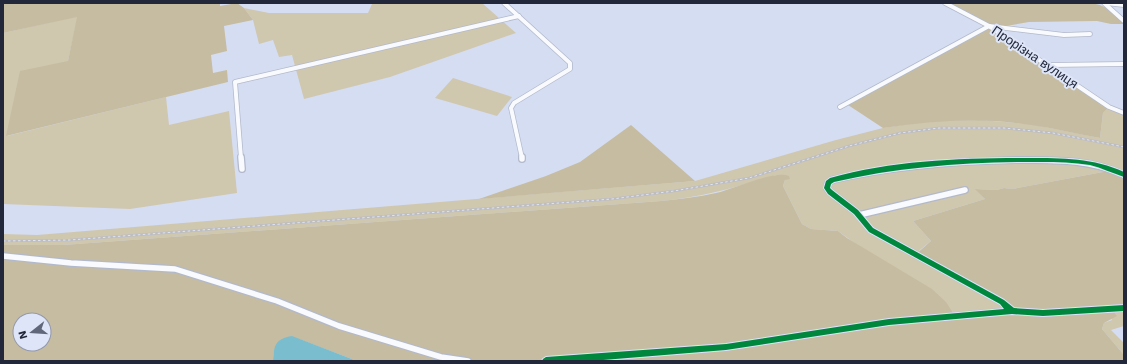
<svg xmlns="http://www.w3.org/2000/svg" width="1127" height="364" viewBox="0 0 1127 364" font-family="'Work Sans',sans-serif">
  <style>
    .green { fill: #d0c7af }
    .forest { fill: #c6bca1; fill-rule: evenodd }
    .water { fill: #7abdce }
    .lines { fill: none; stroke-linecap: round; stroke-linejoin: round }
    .minor-far1-casing { stroke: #b2b9cb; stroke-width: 5.5 }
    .minor-casing { stroke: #b2b9cb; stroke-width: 8 }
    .minor-far1 { stroke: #f9fafd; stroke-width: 4 }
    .minor { stroke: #f9fafd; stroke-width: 5.5 }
    .rail-casing { stroke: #bcbdc2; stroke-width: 2.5 }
    .rail { stroke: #dee5f8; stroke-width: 1; stroke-dasharray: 2.5; stroke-linecap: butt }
    .cycleway-casing { stroke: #dee5f8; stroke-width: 2 }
    .cycleway { fill: #00873e; fill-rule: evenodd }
    .labels { text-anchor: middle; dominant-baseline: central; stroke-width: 4; stroke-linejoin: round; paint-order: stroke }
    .street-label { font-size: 13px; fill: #22283a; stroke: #dee5f8 }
  </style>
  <rect width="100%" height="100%" fill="#d5ddf2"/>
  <g class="green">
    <path d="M482 3 516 33 390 77 304 99 292 55 279 57 273 40 259 44 253 20 244 8 269 13H368L372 4Z"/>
    <path d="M78 16 68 61 7 136 166 97 169 125 229 111 237 193 130 209 3 204V33Z"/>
    <path d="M453 78 512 97 497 116 435 98Z"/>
    <path d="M1109 107 1124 113V175L1117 171 1103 172 1012 189 1004 188 997 190 976 189 985 199 913 221 931 241 915 254 1002 302 1012 311 955 316 838 231 811 229 802 224 783 186 785 180 776 175C737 187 702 197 661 201L63 245H3V234L37 235 695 181 836 140 883 128 928 121 980 120 1030 124 1100 138 1103 113Z"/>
    <path d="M1110 308H1124V326L1111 330 1124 343V355L1102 329 1104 323 1112 320Z"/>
  </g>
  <g class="forest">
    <path d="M3 3H220V6L237 3 244 8 253 20 224 26 227 51 211 55 213 73 227 70 228 82 6 136 20 71 68 61 77 17 3 33Z"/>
    <path d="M945 3H1089C1105 4 1114 12 1124 24H1111L1097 21 1029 22 1006 26H990L1109 107 1103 113 1100 138C1077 134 1054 128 1031 125 981 117 932 121 883 128L845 103 989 26Z"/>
    <path d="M631 125 695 181 479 199 546 176 580 162Z"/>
    <path d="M1117 171 1124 176V308L1111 309 1117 316 1104 323 1102 329 1124 355V361H357L299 339 274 351 273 361H3V245H63L661 201C680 199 698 197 716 193 733 189 774 170 789 176L790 179 785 180 783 186 802 224 811 229 838 231 847 238 932 289 946 302 955 316 1011 311 1002 302 915 255 931 241 913 221 985 199 975 189 997 190 1004 188 1012 189 1103 172ZM20 320H44V344H20Z"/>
  </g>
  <path class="water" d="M292 336 357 361H273C274 345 275 339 292 336Z"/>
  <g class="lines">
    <g class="minor-far1-casing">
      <g id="minor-far1">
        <path d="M504 3 570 63V69L514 103 511 108 522 158"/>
        <path d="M945 3 989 26 1109 107 1124 113"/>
        <path d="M1104 3 1124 21"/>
        <path d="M1106 3 1124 5"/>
        <path d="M1050 65 1124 64"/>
        <path d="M840 107 989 26 1064 35 1090 34"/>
        <path d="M241 158 235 82 519 16"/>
      </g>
    </g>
    <g class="minor-casing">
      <g id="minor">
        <path d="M241 157 242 169"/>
        <path d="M522 157V159"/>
        <path d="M859 215 965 190"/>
        <path d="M3 256 71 263 175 269 277 301 339 326 441 357 468 361"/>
        <path d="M1012 311 1002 302 871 230 856 212 830 192 827 188 828 183 832 180C893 166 954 161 1017 160 1053 160 1090 159 1124 175"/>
        <path d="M546 361 726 347 889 322 1012 311 1043 313 1124 308"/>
      </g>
    </g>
    <use href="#minor-far1" class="minor-far1"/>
    <use href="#minor" class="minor"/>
    <g class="rail-casing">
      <path id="rail" d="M3 241 70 240 612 199 674 191 749 178 849 146 900 133 939 128H1004L1053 133 1124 147"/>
    </g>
    <use href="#rail" class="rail"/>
    <g class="cycleway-casing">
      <path id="cycleway" d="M1029 158C1062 158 1094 158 1124 172V177C1112 173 1102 168 1090 165 1066 161 1041 162 1017 162 955 163 894 168 834 182L831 184 830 188 832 190 858 210 873 228 1004 300 1014 308 1043 310 1124 305V311L1043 316 1012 314 889 325 726 350 591 361H542L543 359 546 357 726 344 889 319 1004 309 1000 304 869 232 854 214 828 194 824 188 826 181 830 178C894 160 963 158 1029 158Z"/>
    </g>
    <use href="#cycleway" class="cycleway"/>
  </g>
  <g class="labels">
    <g class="street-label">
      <text transform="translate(1035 57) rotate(34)">Прорізна вулиця</text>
    </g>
  </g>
  <rect width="1127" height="364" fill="none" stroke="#22283a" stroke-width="8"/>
  <g transform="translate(32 332) rotate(253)"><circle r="19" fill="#dee5f8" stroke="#9399ac"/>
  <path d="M0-3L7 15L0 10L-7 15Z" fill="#61677a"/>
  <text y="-6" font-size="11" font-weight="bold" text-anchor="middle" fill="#22283a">N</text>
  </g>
</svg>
